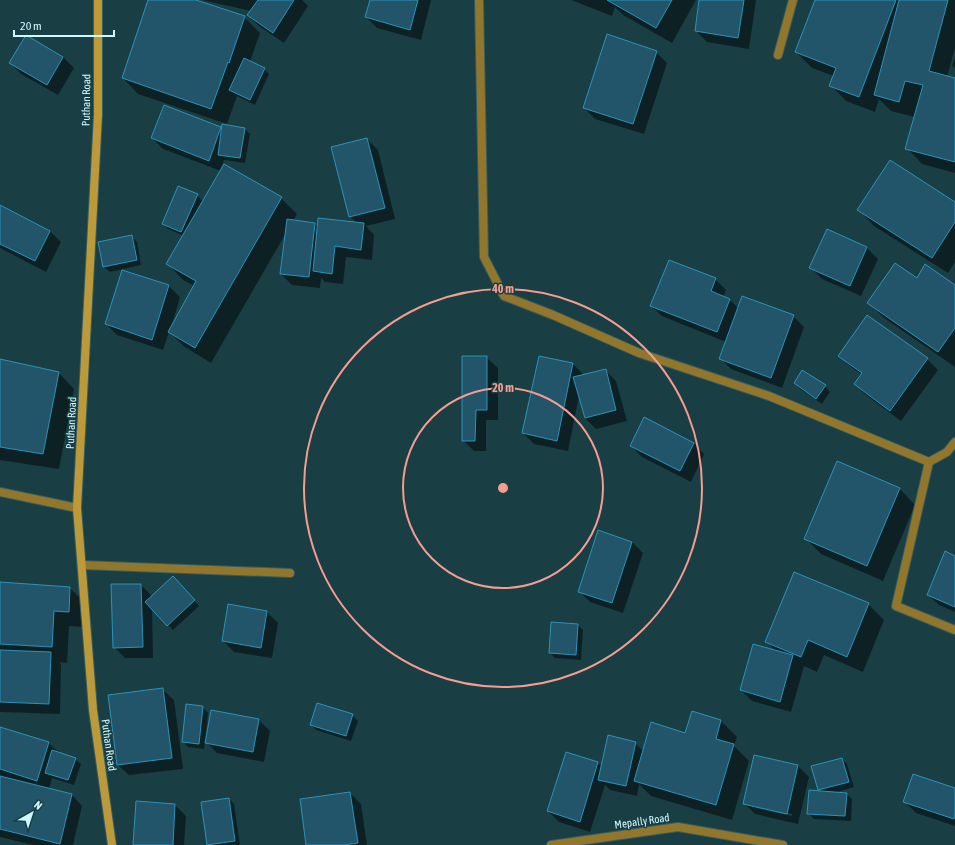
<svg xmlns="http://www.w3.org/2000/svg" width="955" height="845" viewBox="0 0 955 845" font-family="'Asap Condensed',sans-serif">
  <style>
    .shadow { fill: #0007; fill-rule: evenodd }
    .building { fill: #23556a; stroke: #2a93bb }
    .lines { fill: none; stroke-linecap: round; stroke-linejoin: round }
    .street-casing { stroke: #365d62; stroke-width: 10 }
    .secondary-casing { stroke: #365d62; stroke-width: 10 }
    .street { stroke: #92762b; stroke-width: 8 }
    .secondary { stroke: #bc9a3a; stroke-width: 8 }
    .ring { fill: none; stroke: #f59d90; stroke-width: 2 }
    .labels { text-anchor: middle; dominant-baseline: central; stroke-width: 3; stroke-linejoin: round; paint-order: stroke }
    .street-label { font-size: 11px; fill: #cef8ff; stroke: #193f44 }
    .centre { fill: #f59d90; stroke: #193f44; stroke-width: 2 }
    .ring-label { font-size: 12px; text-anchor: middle; font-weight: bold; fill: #f59d90; stroke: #193f44; stroke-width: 3; stroke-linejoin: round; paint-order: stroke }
  </style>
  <rect width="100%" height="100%" fill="#193f44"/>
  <g class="shadow">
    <path d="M149 0H193L244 17 260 33 250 62 264 69 269 74 255 105 237 96 227 124 138 94 123 78Z"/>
    <path d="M202 0H302L308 6 284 43 259 26 248 15 251 11Z"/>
    <path d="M371 0H431L421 40 377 28 366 17Z"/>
    <path d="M571 0H696L672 43 623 15 615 7 612 16Z"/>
    <path d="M701 0H756L749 49 707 42 696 31Z"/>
    <path d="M816 0H897L900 3 901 0H955V48L947 77 955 79V173L922 164 907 148 915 117 891 111 879 99 875 112 846 101 831 85 834 76 812 68 796 52Z"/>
    <path d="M26 36 63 57 74 68 58 95 21 74 10 63Z"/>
    <path d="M656 52 667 63 644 134 595 119 584 108Z"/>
    <path d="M955 58V68L952 66Z"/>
    <path d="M164 106 222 129 244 128 250 134 245 163 224 160 220 170 221 171 224 165 281 198 297 214 293 221 315 224 318 228 356 223 350 216 367 139 378 150 395 219 366 226 374 235 372 260 346 257 343 284 325 282 321 278 320 288 292 285 281 274 286 233 211 363 185 347 169 332 163 350 117 335 106 324 123 271 169 286 180 297 171 328 195 286 183 280 168 264 184 236 168 229 163 223 197 195 203 202 221 171 163 149 152 138Z"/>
    <path d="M955 203V262L948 273 874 226 859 210Z"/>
    <path d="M0 206 50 231 61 242 46 272 0 248Z"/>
    <path d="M827 230 867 248 878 259 861 296 822 279 811 268Z"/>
    <path d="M132 237 137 242 141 265 110 272 104 267Z"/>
    <path d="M715 279 726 290 723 297 730 300 738 308 793 316 804 327 782 388 731 369 720 358 726 342 662 316 651 306Z"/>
    <path d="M955 286V367L884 318 869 303Z"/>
    <path d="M839 355 927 359 938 370 901 421 866 395 855 384 862 375 850 366Z"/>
    <path d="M539 357 573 364 584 375 605 370 616 381 627 421 596 429 585 418 579 396 568 451 534 444 523 433Z"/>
    <path d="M487 358 498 368V420H486V451H474L463 440Z"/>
    <path d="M0 360 59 373 74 389 59 469 0 460Z"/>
    <path d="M803 371 825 386 830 392 822 404 800 389 795 383Z"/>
    <path d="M694 443 704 454 691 482 642 457 631 446Z"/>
    <path d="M900 489 915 505 883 581 821 554 805 538Z"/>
    <path d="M632 542 643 553 623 613 590 602 579 591Z"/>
    <path d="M955 557V612L939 605 928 595Z"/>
    <path d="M173 578 199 606 173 630 152 608 153 658H125L114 647 112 585H141L153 597Z"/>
    <path d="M0 583 70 588 86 604 84 627 69 626 67 663 59 662 61 664 60 714 0 712Z"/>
    <path d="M868 604 884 620 863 672 824 655 817 672 804 666 791 712 752 701 741 690 776 651 767 642Z"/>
    <path d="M229 606 267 612 278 623 272 658 234 652 223 641Z"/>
    <path d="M578 625 583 630 581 660 555 658 550 653Z"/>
    <path d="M163 690 174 700 183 769 129 775 118 765Z"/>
    <path d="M202 707 208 713 206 735 259 720 270 731 264 762 217 753 205 741 204 749 188 747 183 742Z"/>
    <path d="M692 712 721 721 737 737 734 746 749 761 732 820 651 796 639 784 637 796 610 790 605 785 590 832 559 822 548 811 567 753 598 763 602 767 635 743 644 752 686 734Z"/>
    <path d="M352 715 358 721 351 741 316 730 311 725Z"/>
    <path d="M0 728 49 743 60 754 75 759 81 764 74 785 52 778 49 789 72 795 82 806 73 845H33L0 837Z"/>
    <path d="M755 756 798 766 809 777 798 824 755 814 744 803ZM756 806 792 814V816L756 808Z"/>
    <path d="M842 759 847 764 854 787 834 793 847 794 852 799 851 821 814 819 808 813 821 792 819 790Z"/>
    <path d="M955 789V826L916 813 905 802Z"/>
    <path d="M350 793 361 804 367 845H307Z"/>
    <path d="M229 799 234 804 240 845H209Z"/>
    <path d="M137 802 175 805 186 816 184 845H134Z"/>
  </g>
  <g class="building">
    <path d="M148 0H196L245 16 229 63 228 62 211 109 122 78Z"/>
    <path d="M258 0H294L273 33 247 15Z"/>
    <path d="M370 0H418L410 30 365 17Z"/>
    <path d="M607 0H672L656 28Z"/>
    <path d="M699 0H744L738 38 695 31Z"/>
    <path d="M815 0H896L859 97 829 86 836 68 795 52Z"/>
    <path d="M899 0H948L929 71 955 78V162L905 149 923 85 905 81 899 102 874 95Z"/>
    <path d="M607 34 657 51 633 124 583 108Z"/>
    <path d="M26 35 63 57 47 85 9 63Z"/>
    <path d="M244 58 265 68 250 100 229 90Z"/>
    <path d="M164 105 221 127 209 161 151 138Z"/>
    <path d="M222 124 245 128 240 158 218 155Z"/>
    <path d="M367 138 385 208 349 217 331 147Z"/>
    <path d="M890 160 955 202V222L932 258 857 210Z"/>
    <path d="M224 164 282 197 195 348 168 332 196 281 166 264Z"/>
    <path d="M178 186 198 194 181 232 162 224Z"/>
    <path d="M0 205 50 231 35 261 0 244Z"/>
    <path d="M318 218 364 223 361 250 335 246 332 274 313 271Z"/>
    <path d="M287 219 315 223 309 277 280 274Z"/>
    <path d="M827 229 867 247 850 286 809 268Z"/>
    <path d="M132 235 137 260 103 267 98 242Z"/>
    <path d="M669 260 716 278 711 291 730 299 717 332 650 306Z"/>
    <path d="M895 263 917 278 925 264 955 285V328L938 352 867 303Z"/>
    <path d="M122 270 169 285 152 340 105 324Z"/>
    <path d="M742 296 794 315 771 378 719 359Z"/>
    <path d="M867 315 928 358 890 411 854 384 862 373 838 356Z"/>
    <path d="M462 356H487V410H476L475 441H462Z"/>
    <path d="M539 356 573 363 557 441 522 433Z"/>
    <path d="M0 359 59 372 43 454 0 447Z"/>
    <path d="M606 369 616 410 585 418 573 377Z"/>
    <path d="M802 370 826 385 816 399 794 383Z"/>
    <path d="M644 417 694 443 680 471 630 446Z"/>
    <path d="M837 461 900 488 867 566 804 539Z"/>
    <path d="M598 530 632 542 612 603 578 592Z"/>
    <path d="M945 551 955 556V607L927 595Z"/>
    <path d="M794 572 869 603 847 657 808 640 801 657 765 642Z"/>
    <path d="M173 576 195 600 167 626 145 602Z"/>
    <path d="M0 582 70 587 69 612 54 611 52 647 0 644Z"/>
    <path d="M111 584H141L143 647 113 648Z"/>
    <path d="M228 604 267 611 261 648 222 641Z"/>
    <path d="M551 622 578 624 576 655 549 653Z"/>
    <path d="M753 644 793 655 780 702 740 690Z"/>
    <path d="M0 650 51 652 49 704 0 702Z"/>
    <path d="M163 688 172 758 117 765 108 695Z"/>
    <path d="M317 703 353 714 346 736 310 725Z"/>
    <path d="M186 704 203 706 199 744 182 742Z"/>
    <path d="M211 710 259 719 253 752 205 743Z"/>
    <path d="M692 711 721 720 716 739 734 744 716 805 634 781 651 722 685 733Z"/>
    <path d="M0 727 49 742 37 781 0 769Z"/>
    <path d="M608 735 636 742 626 786 598 780Z"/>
    <path d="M52 750 76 758 68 780 45 773Z"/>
    <path d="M566 752 598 762 580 822 547 811Z"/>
    <path d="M754 755 798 765 787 814 743 804Z"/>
    <path d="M842 758 849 782 818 790 811 766Z"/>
    <path d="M913 774 955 788V815L954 819 903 802Z"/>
    <path d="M0 776 72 794 60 844 0 829Z"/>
    <path d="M809 790 847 793 845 816 807 814Z"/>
    <path d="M350 792 358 843 344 845H306L300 799Z"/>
    <path d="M229 798 235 841 207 845 201 802Z"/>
    <path d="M136 801 175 804 173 845H133Z"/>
  </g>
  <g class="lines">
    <g class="street-casing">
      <g id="street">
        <path d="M479 0 484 257 504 296 553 315 639 353 769 396 929 462 947 452 955 442"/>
        <path d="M778 55 793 0"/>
        <path d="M929 462 896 606 955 630"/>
        <path d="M0 492 77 508"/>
        <path d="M82 565 290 573"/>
        <path d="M551 845 678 827 783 845"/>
      </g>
    </g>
    <g class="secondary-casing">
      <path id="secondary" d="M98 0V115L77 508 93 710 112 845"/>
    </g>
    <use href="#street" class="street"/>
    <use href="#secondary" class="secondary"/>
  </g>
  <g class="ring">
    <circle cx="503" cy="488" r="100"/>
    <circle cx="503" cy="488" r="199"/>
  </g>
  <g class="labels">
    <g class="street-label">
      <text transform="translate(86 100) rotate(-89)">Puthan Road</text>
      <text transform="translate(71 423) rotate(-87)">Puthan Road</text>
      <text transform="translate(109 745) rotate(82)">Puthan Road</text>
      <text transform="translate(642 821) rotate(-8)">Mepally Road</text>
    </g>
  </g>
  <circle cx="503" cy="488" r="6" class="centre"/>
  <g class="ring-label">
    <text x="503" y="293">40 m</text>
    <text x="503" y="392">20 m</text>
  </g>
  <g transform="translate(32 813) rotate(39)" stroke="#193f44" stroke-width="3" paint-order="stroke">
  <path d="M0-3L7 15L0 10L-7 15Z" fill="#cef8ff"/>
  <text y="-6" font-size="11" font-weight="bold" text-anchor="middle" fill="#cef8ff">N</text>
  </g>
  <path d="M14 30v6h100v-6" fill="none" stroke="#cef8ff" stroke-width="2"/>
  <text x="20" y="30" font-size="12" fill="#cef8ff" stroke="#193f44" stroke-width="3" paint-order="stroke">20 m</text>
</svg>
